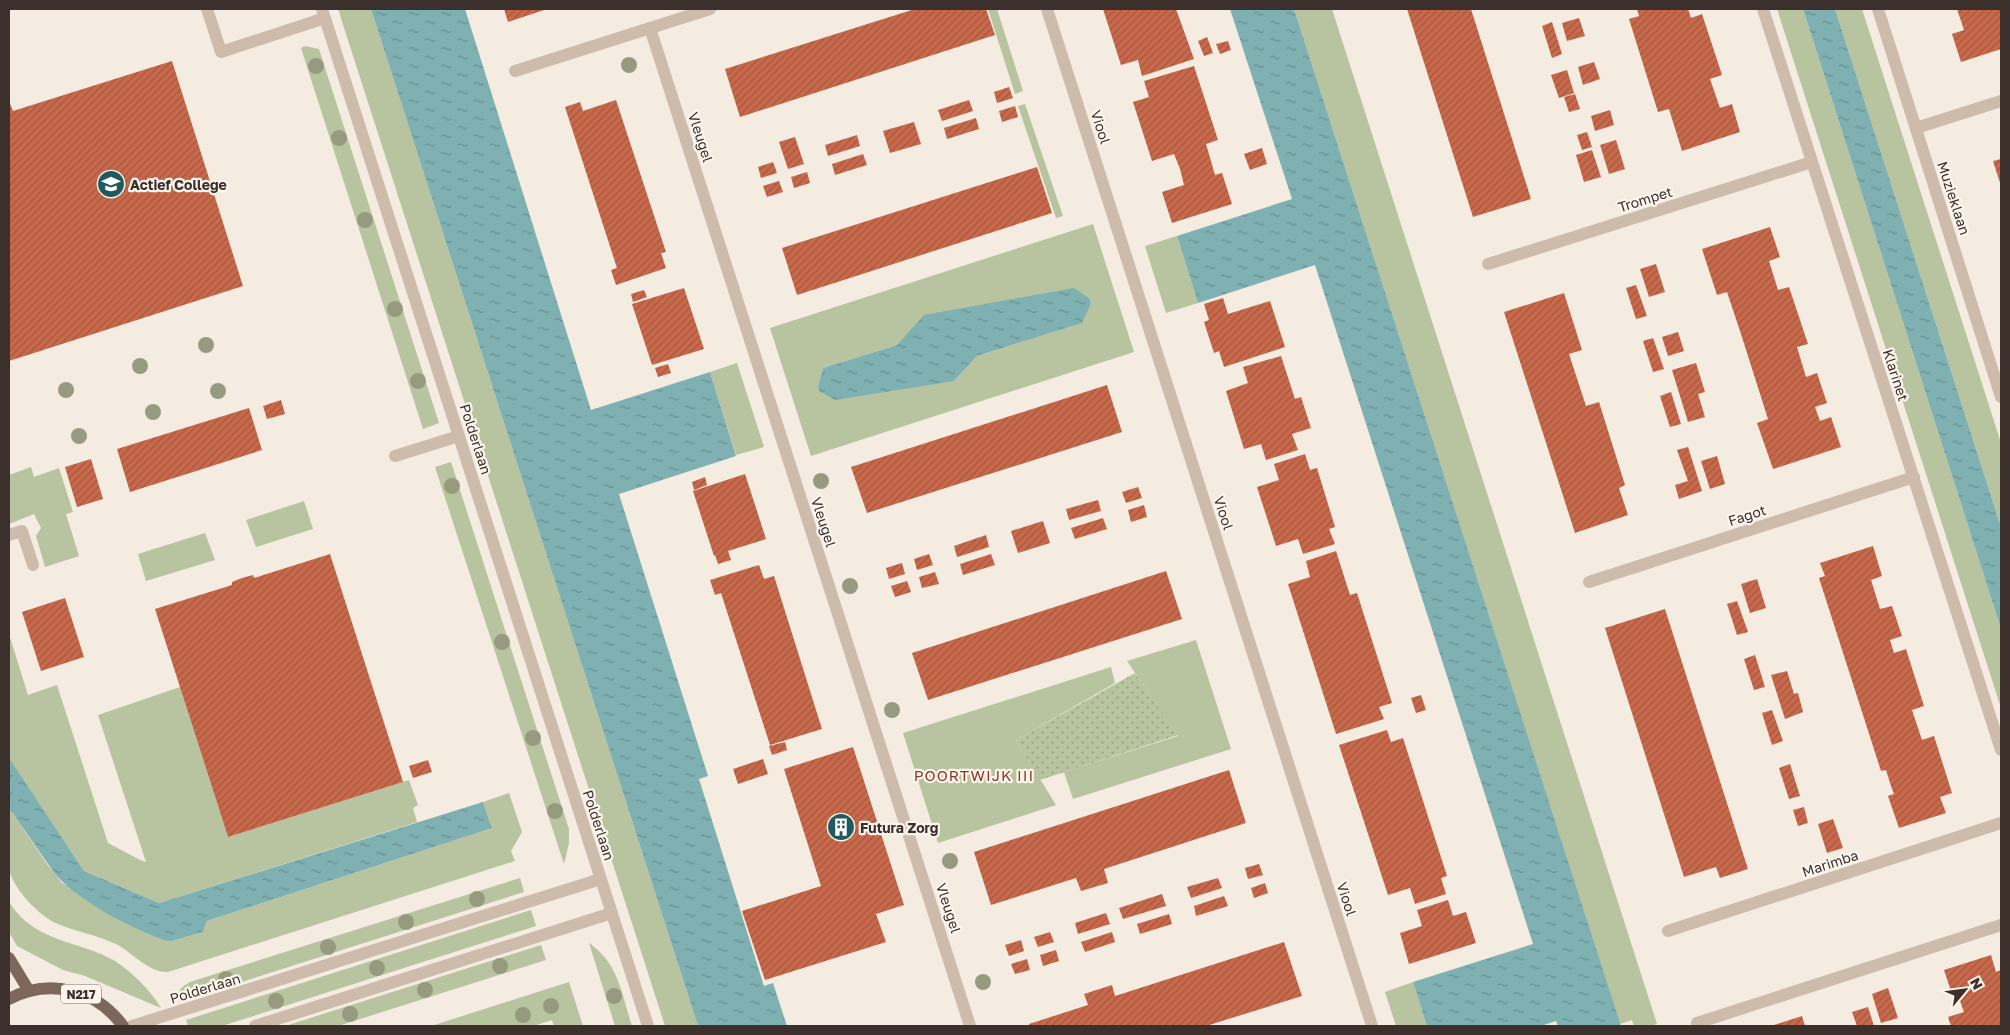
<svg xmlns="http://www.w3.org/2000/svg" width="2010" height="1035" viewBox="0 0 2010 1035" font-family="'Golos Text',sans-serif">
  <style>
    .grass { fill: #b8c4a0; fill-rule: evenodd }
    .park { fill: url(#park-dots) }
    .water { fill: url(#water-ripples) }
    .building { fill: url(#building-hatch) }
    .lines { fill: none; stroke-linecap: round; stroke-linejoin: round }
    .service { stroke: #cdbbac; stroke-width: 12 }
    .minor { stroke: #cdbbac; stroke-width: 12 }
    .tertiary { stroke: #cdbbac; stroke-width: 12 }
    .primary { stroke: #7d675c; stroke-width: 12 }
    .tree { fill: #969b7f }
    .labels { text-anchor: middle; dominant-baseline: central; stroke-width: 4.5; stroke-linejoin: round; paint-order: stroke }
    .shield { fill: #fbf5ee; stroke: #756b66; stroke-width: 1 }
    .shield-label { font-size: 12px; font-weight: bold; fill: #3b302b }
    .street-label { font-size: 14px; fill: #3b302b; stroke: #fbf5ee }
    .poi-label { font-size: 14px; font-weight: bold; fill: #3b302b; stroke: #fbf5ee; text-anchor: start }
    .neighbourhood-label { font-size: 15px; letter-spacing: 1px; fill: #8c3b22; stroke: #fbf5ee }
  </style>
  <defs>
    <pattern id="park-dots" width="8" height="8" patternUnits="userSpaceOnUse" patternTransform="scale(1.25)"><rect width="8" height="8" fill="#b8c4a0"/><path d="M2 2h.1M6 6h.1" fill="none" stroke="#97a083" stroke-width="1.8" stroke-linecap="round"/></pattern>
    <pattern id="water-ripples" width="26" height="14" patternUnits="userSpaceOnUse" patternTransform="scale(1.25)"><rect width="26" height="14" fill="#7fb0b2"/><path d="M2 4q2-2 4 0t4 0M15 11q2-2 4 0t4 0" fill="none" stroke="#699091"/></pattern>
    <pattern id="building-hatch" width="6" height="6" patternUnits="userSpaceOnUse" patternTransform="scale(1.25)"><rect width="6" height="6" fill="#c8694b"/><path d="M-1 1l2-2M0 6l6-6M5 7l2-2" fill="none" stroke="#a4573f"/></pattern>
  </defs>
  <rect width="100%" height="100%" fill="#f4ebe1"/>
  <g class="grass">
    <path d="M338 9H371L698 1026H665Z"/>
    <path d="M988 9H997L1023 91 1015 94Z"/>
    <path d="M1294 9H1332L1657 1024 1650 1026H1634L1632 1020 1620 1024Z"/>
    <path d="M1777 9H1803L2001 629V708Z"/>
    <path d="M1835 9H1862L2001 443V527Z"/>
    <path d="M305 46 319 49 439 423 423 429 301 48Z"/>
    <path d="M1025 104 1063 216 1056 218 1018 106Z"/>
    <path d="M1093 224 1134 352 811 456 770 328ZM1090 299 1091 304 1081 323 977 356 954 381 819 391 818 386 823 368 897 345Z"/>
    <path d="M1177 236 1198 303 1166 313 1145 246Z"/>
    <path d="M737 363 764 447 736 455 710 372Z"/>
    <path d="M451 462 569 829V843L564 864 435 467Z"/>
    <path d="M31 467 34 477 59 468 73 512 66 514 79 556 45 567 36 536 41 528 34 514 9 524V475Z"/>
    <path d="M304 501 313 529 256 547 246 520Z"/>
    <path d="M205 533 215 560 146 581 138 554Z"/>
    <path d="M9 634 28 695 57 685 108 843 140 860 146 862 98 715 180 687 228 837 409 780 418 805 413 808 417 822 159 903 84 871 11 762 9 758Z"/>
    <path d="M1196 640 1231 749 1073 799 1064 772 1178 736 1127 661Z"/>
    <path d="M1111 667 1115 683 1016 740 1056 805 938 843 903 733Z"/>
    <path d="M509 793 522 832 511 851 515 861 168 972C149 973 133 953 116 944 97 935 77 932 58 924 40 917 13 889 9 869 6 855 9 824 9 808L47 864 62 883 172 941 203 932 207 921 492 828 483 802Z"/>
    <path d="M520 878 524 892 179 1002C176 990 183 985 193 981Z"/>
    <path d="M9 902C36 944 77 939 115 961 132 972 150 990 161 1008L85 976 63 970 17 946 9 932Z"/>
    <path d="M531 910 536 926 222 1026H188L186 1020Z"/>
    <path d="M589 943C619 964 621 992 632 1026H615Z"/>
    <path d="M541 945 546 960 338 1026H285Z"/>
    <path d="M569 982 583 1026H554L552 1020 533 1026H431Z"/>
    <path d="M1413 982 1427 1026H1396L1385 992Z"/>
  </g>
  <path class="park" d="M1135 673 1178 735 1040 780 1016 740Z"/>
  <g class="water">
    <path d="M371 9H465L591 410 710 372 736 456 619 494 708 776 699 779 764 986 773 983 787 1026H698Z"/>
    <path d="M1230 9H1294L1621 1026H1558L1556 1021 1541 1026H1427L1413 982 1533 944 1315 265 1198 303 1177 236 1292 199Z"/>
    <path d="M1803 9H1835L2001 527V629Z"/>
    <path d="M1074 288 1090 299 1091 304 1082 323 977 356 954 381 835 400 819 391 818 386 823 368 897 345 924 315Z"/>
    <path d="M9 758 84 871 159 903 483 802 492 828 207 921 203 932 172 941 164 940C131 928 78 901 55 874L9 808Z"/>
  </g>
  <g class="building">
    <path d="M504 9H547L508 22Z"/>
    <path d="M915 9H986L995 35 740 117 725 69Z"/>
    <path d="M1103 9H1176L1194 59 1142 76 1138 60 1121 65Z"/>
    <path d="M1407 9H1471L1531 199 1473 217Z"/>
    <path d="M1637 9H1688L1691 18 1702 14 1722 75 1710 79 1720 108 1732 104 1740 132 1682 151 1669 109 1658 112 1629 19 1639 16Z"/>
    <path d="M1957 9H2001V49L1961 62 1952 34 1964 30Z"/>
    <path d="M1579 18 1585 36 1567 41 1562 23Z"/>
    <path d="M1552 22 1562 54 1552 58 1542 26Z"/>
    <path d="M1207 37 1213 53 1204 56 1198 41Z"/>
    <path d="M1228 41 1231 50 1220 54 1216 44Z"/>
    <path d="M172 61 243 286 9 361V101L13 111Z"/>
    <path d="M1594 62 1600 79 1583 85 1578 67Z"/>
    <path d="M1194 66 1218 140 1206 144 1215 175 1222 173 1232 204 1172 223 1162 192 1184 185 1180 169 1174 154 1152 161 1133 102 1149 97 1144 81Z"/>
    <path d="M1567 70 1574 93 1559 98 1551 75Z"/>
    <path d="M1009 87 1013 98 997 103 994 92Z"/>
    <path d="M1575 94 1580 109 1569 112 1564 97Z"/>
    <path d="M616 100 666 252 661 253 666 268 616 285 611 270 617 268 565 107 580 102 583 111Z"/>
    <path d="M969 100 973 111 942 121 938 110Z"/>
    <path d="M1015 106 1018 117 1002 122 999 111Z"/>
    <path d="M1610 110 1614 125 1595 131 1591 116Z"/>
    <path d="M976 118 979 129 947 139 944 128Z"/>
    <path d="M914 122 921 144 890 153 883 131Z"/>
    <path d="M1587 132 1592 147 1582 150 1577 135Z"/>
    <path d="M857 135 860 146 828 156 825 145Z"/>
    <path d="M795 137 804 164 788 169 779 142Z"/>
    <path d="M1616 140 1625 169 1609 174 1600 145Z"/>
    <path d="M1262 148 1267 164 1250 170 1244 154Z"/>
    <path d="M1592 150 1601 177 1584 182 1576 155Z"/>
    <path d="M863 154 867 165 835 175 832 164Z"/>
    <path d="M2001 159V186L1993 161Z"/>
    <path d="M773 162 777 173 761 178 758 167Z"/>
    <path d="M1037 167 1052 213 797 295 782 248Z"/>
    <path d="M807 172 810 183 794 188 791 177Z"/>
    <path d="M779 181 783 192 767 197 763 186Z"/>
    <path d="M1770 227 1780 257 1769 261 1778 290 1789 287 1808 344 1797 347 1806 377 1817 373 1827 403 1815 407 1820 421 1831 417 1841 447 1773 469 1757 423 1768 419 1741 334 1727 292 1717 295 1702 249Z"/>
    <path d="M1656 264 1665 292 1649 297 1640 269Z"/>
    <path d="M1636 285 1647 316 1636 319 1626 288Z"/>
    <path d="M684 288 704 349 652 365 632 304Z"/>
    <path d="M644 290 647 297 633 302 631 294Z"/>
    <path d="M1564 293 1582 350 1569 354 1586 406 1599 402 1625 485 1619 488 1628 515 1575 533 1504 312Z"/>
    <path d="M1223 298 1228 314 1270 301 1285 347 1224 367 1219 351 1214 353 1204 322 1209 320 1204 304Z"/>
    <path d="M1678 332 1684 351 1668 356 1662 337Z"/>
    <path d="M1653 338 1664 369 1653 372 1643 341Z"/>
    <path d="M1281 356 1295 399 1301 397 1311 428 1292 434 1298 450 1266 460 1261 444 1244 449 1226 391 1248 383 1243 367Z"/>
    <path d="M1696 363 1705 392 1698 394 1705 417 1688 422 1672 370Z"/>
    <path d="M668 364 671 373 658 377 655 368Z"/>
    <path d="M1107 385 1122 432 867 513 851 467Z"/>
    <path d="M1671 392 1681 424 1670 427 1660 396Z"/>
    <path d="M281 400 285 414 267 419 263 406Z"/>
    <path d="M249 408 262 450 130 492 117 449Z"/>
    <path d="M1688 447 1702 491 1679 499 1675 485 1688 481 1677 450Z"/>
    <path d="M1305 454 1310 470 1317 468 1335 527 1329 529 1335 544 1303 554 1298 539 1276 546 1257 487 1279 480 1274 464Z"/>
    <path d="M1717 456 1725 484 1710 489 1701 461Z"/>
    <path d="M91 459 103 499 77 507 65 467Z"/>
    <path d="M745 474 766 539 728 551 731 560 718 564 715 555 714 556 693 491Z"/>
    <path d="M705 477 707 485 694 490 692 482Z"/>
    <path d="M1138 487 1142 498 1126 503 1122 492Z"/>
    <path d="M1098 500 1101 511 1069 520 1066 509Z"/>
    <path d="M1144 505 1147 517 1131 522 1128 510Z"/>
    <path d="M1103 518 1107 529 1075 539 1071 528Z"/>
    <path d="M1043 521 1050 543 1018 553 1011 531Z"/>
    <path d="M986 535 989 547 957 557 954 546Z"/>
    <path d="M1873 546 1882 576 1871 580 1880 609 1892 606 1902 636 1890 640 1894 653 1906 649 1924 706 1912 710 1922 740 1934 736 1952 793 1940 797 1946 813 1899 828 1888 796 1894 794 1891 786 1886 770 1881 771 1819 578 1825 576 1820 563Z"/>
    <path d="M1336 551 1350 595 1357 593 1392 703 1379 707 1384 719 1336 734 1288 584 1310 577 1306 561Z"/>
    <path d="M330 554 403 782 228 837 155 609 232 585V582L242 578 253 575 254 578Z"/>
    <path d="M929 554 933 565 917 570 914 559Z"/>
    <path d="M991 554 995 565 963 575 960 564Z"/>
    <path d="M902 563 905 574 889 579 886 568Z"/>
    <path d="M759 565 764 579 774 576 822 729 770 745 721 593 715 595 710 580Z"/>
    <path d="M1166 571 1182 619 928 700 912 653Z"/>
    <path d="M935 572 939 584 922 588 919 577Z"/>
    <path d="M1757 579 1766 608 1750 613 1741 584Z"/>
    <path d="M907 581 911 592 895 597 891 586Z"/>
    <path d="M65 598 84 657 41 671 22 612Z"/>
    <path d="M1737 601 1748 632 1737 635 1727 604Z"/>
    <path d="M1665 609 1748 869 1720 878 1716 867 1684 877 1605 628Z"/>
    <path d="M1755 655 1765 687 1754 690 1744 659Z"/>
    <path d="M1787 671 1794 694 1798 693 1803 712 1785 719 1771 675Z"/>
    <path d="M1421 695 1426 710 1416 713 1411 698Z"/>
    <path d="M1772 710 1783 741 1772 745 1762 713Z"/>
    <path d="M1387 730 1391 742 1403 738 1447 876 1441 878 1446 894 1415 904 1410 888 1388 895 1339 745Z"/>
    <path d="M785 742 787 750 772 755 769 746Z"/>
    <path d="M853 747 904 905 876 914 886 942 765 980 742 911 821 886 784 769Z"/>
    <path d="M763 759 768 774 738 784 733 769Z"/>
    <path d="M428 760 432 772 413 778 409 766Z"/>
    <path d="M1790 764 1800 796 1789 799 1779 768Z"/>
    <path d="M1229 770 1246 823 1104 869 1108 883 1081 891 1076 878 991 905 974 852Z"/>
    <path d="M1804 807 1808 823 1798 826 1793 810Z"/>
    <path d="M1833 819 1843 848 1827 853 1818 824Z"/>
    <path d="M1259 864 1263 875 1248 879 1245 868Z"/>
    <path d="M1218 878 1222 888 1191 898 1187 887Z"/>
    <path d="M1265 883 1268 893 1254 898 1251 888Z"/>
    <path d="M1162 894 1166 906 1123 919 1119 908Z"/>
    <path d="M1224 896 1228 906 1196 916 1194 906Z"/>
    <path d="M1448 900 1453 916 1466 912 1476 943 1409 964 1400 933 1422 926 1417 910Z"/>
    <path d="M1106 913 1110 924 1078 934 1075 923Z"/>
    <path d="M1169 914 1172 924 1140 934 1137 924Z"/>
    <path d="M1050 932 1054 942 1038 947 1034 937Z"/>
    <path d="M1112 932 1115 942 1085 952 1081 942Z"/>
    <path d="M1021 940 1024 951 1009 956 1005 945Z"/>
    <path d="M1284 942 1302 996 1206 1026H1030L1029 1024 1088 1005 1084 994 1112 985 1115 996Z"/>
    <path d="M1056 950 1059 961 1043 966 1040 955Z"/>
    <path d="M1991 955 1996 972 2001 970V1026H1951L1948 1017 1964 1012 1960 1001 1955 1003 1944 970Z"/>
    <path d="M1027 959 1030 970 1015 974 1011 964Z"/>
    <path d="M1888 988 1898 1018 1881 1023 1872 994Z"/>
    <path d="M1868 1007 1874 1026H1857L1852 1012Z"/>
    <path d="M1802 1016 1805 1026H1771Z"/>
  </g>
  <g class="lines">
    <g class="service">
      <path d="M207 9 221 52 325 18"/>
      <path d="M395 456 459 436"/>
      <path d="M9 535 22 531 33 565"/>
    </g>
    <g class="minor">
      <path d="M1047 9 1372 1026"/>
      <path d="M1763 9 2001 750"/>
      <path d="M650 28 970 1026"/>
      <path d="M515 71 710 9"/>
      <path d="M1916 128 2001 101"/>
      <path d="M1488 264 1812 162"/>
      <path d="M1589 582 1914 477"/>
      <path d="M1668 931 2001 823"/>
      <path d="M1697 1023 2001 925"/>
    </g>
    <g class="tertiary">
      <path d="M322 9 648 1026"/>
      <path d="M1878 9 2001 397"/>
      <path d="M132 1026 601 879"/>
      <path d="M255 1026 612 913"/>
    </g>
    <g class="primary">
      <path d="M9 958 29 991"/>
      <path d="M9 999C49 978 96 989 123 1026"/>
    </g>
  </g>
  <g class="tree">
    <circle cx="629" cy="65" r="8"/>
    <circle cx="316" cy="66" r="8"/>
    <circle cx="339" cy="138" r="8"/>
    <circle cx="365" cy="220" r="8"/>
    <circle cx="395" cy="309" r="8"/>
    <circle cx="206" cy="345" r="8"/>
    <circle cx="140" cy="366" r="8"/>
    <circle cx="418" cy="381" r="8"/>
    <circle cx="66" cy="390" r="8"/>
    <circle cx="218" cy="391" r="8"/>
    <circle cx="153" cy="412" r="8"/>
    <circle cx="79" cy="436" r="8"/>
    <circle cx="821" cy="481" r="8"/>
    <circle cx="452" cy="486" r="8"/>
    <circle cx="850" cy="586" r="8"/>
    <circle cx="502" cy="642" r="8"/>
    <circle cx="892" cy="710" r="8"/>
    <circle cx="533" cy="738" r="8"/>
    <circle cx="555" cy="811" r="8"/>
    <circle cx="950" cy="861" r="8"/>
    <circle cx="477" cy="899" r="8"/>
    <circle cx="406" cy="922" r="8"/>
    <circle cx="328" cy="947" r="8"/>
    <circle cx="500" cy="966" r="8"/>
    <circle cx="377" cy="968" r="8"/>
    <circle cx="226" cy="979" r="8"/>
    <circle cx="983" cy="982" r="8"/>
    <circle cx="425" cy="990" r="8"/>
    <circle cx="614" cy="996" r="8"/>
    <circle cx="276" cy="1001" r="8"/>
    <circle cx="551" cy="1006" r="8"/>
    <circle cx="350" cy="1014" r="8"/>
    <circle cx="523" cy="1015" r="8"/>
  </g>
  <defs>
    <g id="school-disc" transform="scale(1.4375)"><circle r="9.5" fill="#1f5a5e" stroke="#fbf5ee"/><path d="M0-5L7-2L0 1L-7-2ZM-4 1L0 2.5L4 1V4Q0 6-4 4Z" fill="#fff"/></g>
    <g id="building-disc" transform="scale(1.4375)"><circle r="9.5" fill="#1f5a5e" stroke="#fbf5ee"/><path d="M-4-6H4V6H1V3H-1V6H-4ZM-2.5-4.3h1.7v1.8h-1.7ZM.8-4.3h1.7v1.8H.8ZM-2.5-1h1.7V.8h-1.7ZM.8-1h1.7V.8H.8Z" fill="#fff"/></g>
  </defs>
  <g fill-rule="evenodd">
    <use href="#school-disc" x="111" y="184"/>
    <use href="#building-disc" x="841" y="827"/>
  </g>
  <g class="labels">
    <rect class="shield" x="61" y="984.5" width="40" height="19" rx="4"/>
    <g class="shield-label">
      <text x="81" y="994">N217</text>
    </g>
    <g class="street-label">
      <text transform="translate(1101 127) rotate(72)">Viool</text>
      <text transform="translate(701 137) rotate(72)">Vleugel</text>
      <text transform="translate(1954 198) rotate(72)">Muzieklaan</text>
      <text transform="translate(1645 199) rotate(-17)">Trompet</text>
      <text transform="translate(1896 375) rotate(72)">Klarinet</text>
      <text transform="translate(476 439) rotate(72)">Polderlaan</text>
      <text transform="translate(1224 513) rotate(72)">Viool</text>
      <text transform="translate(1747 515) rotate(-18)">Fagot</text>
      <text transform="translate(824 522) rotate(72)">Vleugel</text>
      <text transform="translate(599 825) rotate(72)">Polderlaan</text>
      <text transform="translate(1830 863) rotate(-18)">Marimba</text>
      <text transform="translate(1347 899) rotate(72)">Viool</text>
      <text transform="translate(949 908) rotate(72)">Vleugel</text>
      <text transform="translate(205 988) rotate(-17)">Polderlaan</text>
    </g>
    <g class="poi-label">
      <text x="130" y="184">Actief College</text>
      <text x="860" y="827">Futura Zorg</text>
    </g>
    <g class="neighbourhood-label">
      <text x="974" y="775">POORTWIJK III</text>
    </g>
  </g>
  <rect width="2010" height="1035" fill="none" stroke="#3b302b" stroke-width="20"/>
  <g transform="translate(1965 990) rotate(61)" stroke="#fbf5ee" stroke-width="4" paint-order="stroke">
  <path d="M0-4L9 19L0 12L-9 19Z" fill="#3b302b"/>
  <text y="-8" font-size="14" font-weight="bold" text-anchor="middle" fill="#3b302b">N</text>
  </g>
</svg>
